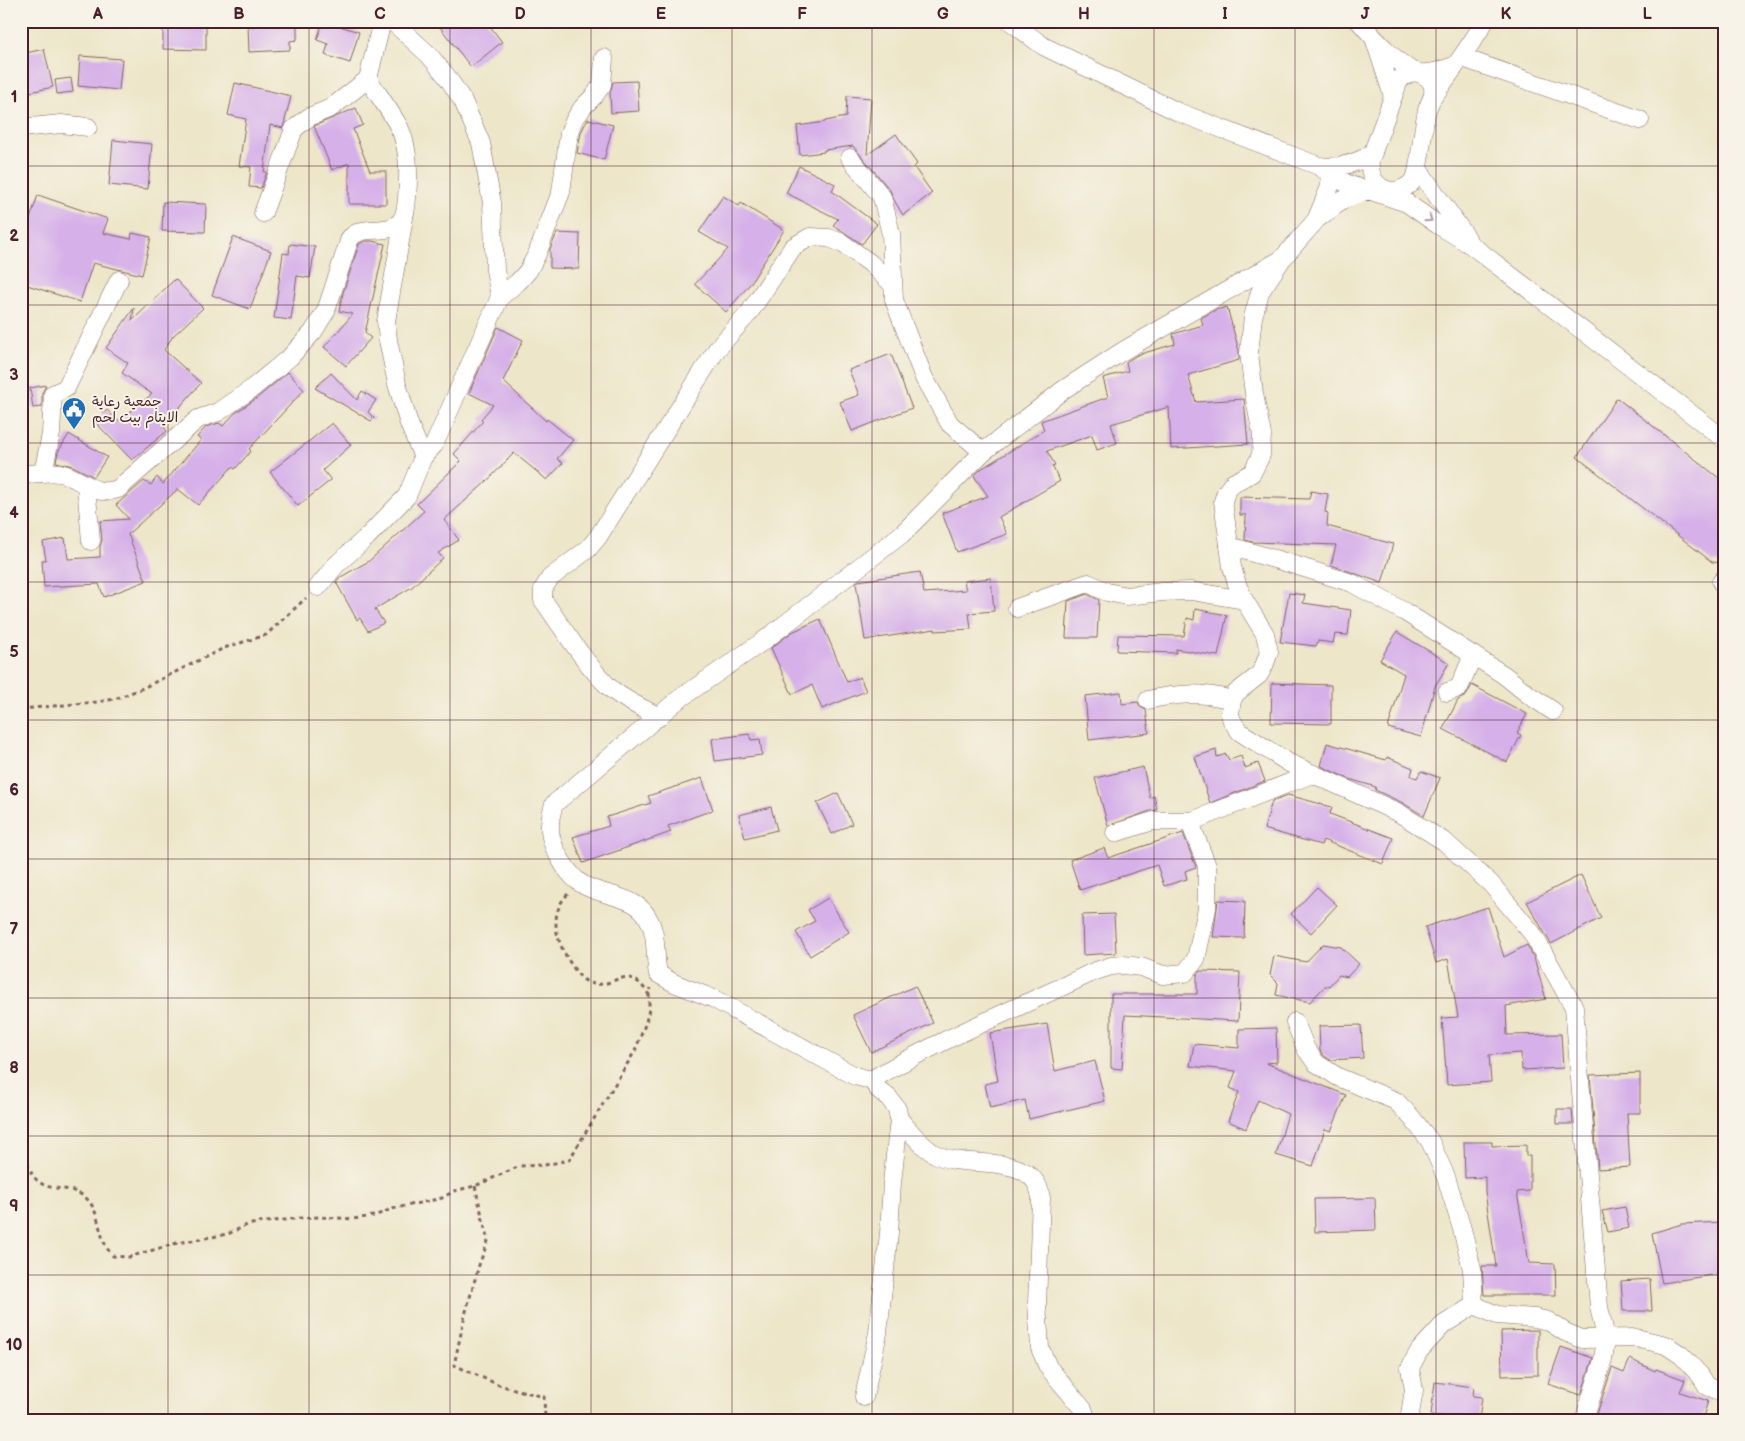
<svg xmlns="http://www.w3.org/2000/svg" width="1745" height="1441" viewBox="0 0 1745 1441" font-family="'Balsamiq Sans','Playpen Sans Arabic',sans-serif">
  <style>
    .building { fill: #d6b0e9 }
    .lines { fill: none; stroke-linecap: round; stroke-linejoin: round }
    .minor-casing { stroke: #836562; stroke-width: 19 }
    .path { stroke: #836562; stroke-width: 3; stroke-dasharray: 4 4; stroke-linecap: butt }
    .minor { stroke: #fff; stroke-width: 18 }
    .oneway { stroke: #ae9aa0 }
    .grid { fill: none; stroke: #4a1f2b; stroke-width: 1; stroke-opacity: 0.55 }
    .labels { text-anchor: middle; dominant-baseline: central; stroke-width: 4; stroke-linejoin: round; paint-order: stroke }
    .poi-label { font-size: 14px; fill: #4a1f2b; stroke: #f7f3e8; text-anchor: start }
    .neatline { fill: none; stroke: #4a1f2b; stroke-width: 2 }
    .grid-label { font-size: 16px; text-anchor: middle; font-weight: bold; fill: #4a1f2b }
  </style>
  <rect width="100%" height="100%" fill="#f7f3e8"/>
  <filter id="ink" filterUnits="userSpaceOnUse"><feTurbulence type="fractalNoise" baseFrequency=".02" numOctaves="2"/><feDisplacementMap in="SourceGraphic" scale="10" xChannelSelector="R" yChannelSelector="G"/><feConvolveMatrix kernelMatrix="1 2 1 2 8 2 1 2 1" color-interpolation-filters="sRGB"/></filter>
  <filter id="wash" filterUnits="userSpaceOnUse"><feTurbulence type="fractalNoise" baseFrequency=".0096" numOctaves="4" result="noise"/><feDisplacementMap in="SourceGraphic" scale="20" xChannelSelector="R" yChannelSelector="G"/><feGaussianBlur stdDeviation="1.12" result="paint"/><feColorMatrix in="noise" values="0 0 0 0 0 0 0 0 0 0 0 0 0 0 0 0 0 1.4 0 .05"/><feComposite in="paint" operator="in"/></filter>
  <g filter="url(#wash)">
    <rect width="100%" height="100%" fill="#ede6c9"/>
    <g id="blocks">
      <g class="building">
        <path d="M163 21H206V50L163 49Z"/>
        <path d="M323 21 359 32 350 63 325 55 328 44 317 40Z"/>
        <path d="M435 21H486L502 42 471 67Z"/>
        <path d="M297 24V40L290 41V50L249 52 248 26Z"/>
        <path d="M44 49 53 87 21 94V54Z"/>
        <path d="M80 56 122 59 119 90 78 86Z"/>
        <path d="M71 78 73 92 57 94 55 80Z"/>
        <path d="M637 81 639 111 611 113 610 93 613 82Z"/>
        <path d="M235 83 291 96 283 128 270 125 264 172H267L261 188 249 187 251 167 239 166 246 119 228 115Z"/>
        <path d="M847 96 871 98 867 155 896 134 917 164 914 167 932 193 903 215 894 200 890 190 853 146 824 150V152L800 155 797 126 825 122V121L846 117Z"/>
        <path d="M356 108 363 125 353 129 370 171H386V204H349V163L332 170 314 126Z"/>
        <path d="M588 119 613 125 604 160 577 153 581 132Z"/>
        <path d="M113 140 152 144 148 189 109 185Z"/>
        <path d="M799 166 835 184 832 191 877 224 862 244 833 225 838 219 786 193Z"/>
        <path d="M38 195 108 219 103 233 131 239 132 233 151 237 142 275 93 263 80 302 21 283V246Z"/>
        <path d="M723 196 739 206 741 203 784 230 750 284 726 312 695 284 728 249 699 232Z"/>
        <path d="M163 202 206 204 205 232 162 231Z"/>
        <path d="M557 233 580 234 579 269 550 268V249Z"/>
        <path d="M233 237 271 251 250 309 212 295Z"/>
        <path d="M365 241H372L385 244 365 333 371 338 346 366 324 347 353 314 339 311 343 293 359 244Z"/>
        <path d="M290 244 315 247 310 278 297 276 291 320 274 318 283 253 289 254Z"/>
        <path d="M175 279 203 308 173 336 164 350 201 383 163 426 167 431 132 460 95 422 107 410 118 421 152 394 122 373 128 363 106 348 134 308 132 321Z"/>
        <path d="M1227 307 1239 351V360L1188 375 1196 402 1244 399 1248 444 1171 449 1169 407 1111 424 1117 443 1097 450 1092 435 1047 451 1055 465 1052 466 1060 481 999 517 1007 534 957 552 942 513 988 496 974 476 981 469 1044 430 1041 421 1108 397 1103 378 1128 371 1126 362 1129 360 1137 355 1175 344 1173 334 1203 325 1201 318 1215 310Z"/>
        <path d="M498 327 523 340 503 381 546 421 547 419 573 440 557 459 563 463 547 480 514 453 486 482 444 520 459 540 438 553 443 558 412 587 375 609 384 623 368 631 360 618 357 620 336 582 339 578 369 561 424 511 417 504 461 461 454 454 483 421 481 419 493 405 469 393Z"/>
        <path d="M891 354 912 408 852 431 840 402 859 395 849 370Z"/>
        <path d="M288 372 304 390 249 449 251 451 235 469 232 467 198 505 178 489 128 534 146 581 104 597 99 584 44 587 42 560H46L43 542 65 538 68 559 100 557V547L102 540 100 521 129 519 116 505 144 481 151 485 157 477 163 484 201 440 197 437 206 427 219 423 223 426 235 413 257 398Z"/>
        <path d="M331 373 357 400 362 391 376 400 368 412 374 418 371 421 315 388Z"/>
        <path d="M46 385 42 393V407L33 408 30 388Z"/>
        <path d="M1617 398 1724 482V563L1712 562 1577 457Z"/>
        <path d="M332 423 351 445 323 470 331 480 298 506 270 472Z"/>
        <path d="M69 434 107 457 94 477 73 466 56 462 58 452Z"/>
        <path d="M1311 491 1328 494 1325 512 1328 513 1327 526 1393 544 1382 583 1331 565 1336 545 1253 542 1245 540 1246 515H1240V497L1309 499Z"/>
        <path d="M920 572 924 593 966 590 964 581 991 578 994 611 969 613 971 629 935 631V629L865 640 856 583 858 581Z"/>
        <path d="M1289 593 1305 595 1303 603 1351 610 1348 635 1335 634 1333 643 1318 641 1316 646 1280 642Z"/>
        <path d="M1087 594 1099 600 1097 638H1066L1068 601Z"/>
        <path d="M1195 609 1227 615 1218 656 1176 649V653L1117 651 1118 635 1184 636 1187 618 1194 620Z"/>
        <path d="M820 619 847 682 860 677 866 691 822 709 812 685 792 694 771 648 792 632Z"/>
        <path d="M1397 632 1449 663 1435 686 1421 737 1388 728 1404 674 1380 660Z"/>
        <path d="M1272 683 1331 685V724L1271 723Z"/>
        <path d="M1472 685 1527 714 1517 733 1521 735 1507 762 1443 729 1458 700 1466 696Z"/>
        <path d="M1121 692 1122 704 1138 702 1140 707 1146 710 1149 733 1089 740 1085 696Z"/>
        <path d="M749 734 751 740 760 739 762 755 715 761 712 739Z"/>
        <path d="M1327 743 1386 760 1387 757 1413 768 1411 776 1417 778 1421 771 1440 778 1424 816 1403 803 1375 790 1376 787 1349 779 1321 766Z"/>
        <path d="M1216 750 1217 757 1226 754 1229 760 1241 756 1245 768 1258 763 1265 781 1210 803 1195 757Z"/>
        <path d="M1143 767 1150 798 1154 796 1157 810 1150 811 1108 826 1095 778Z"/>
        <path d="M702 778 713 810 668 826 671 832 583 863 573 837 609 826 607 817 651 803 648 796Z"/>
        <path d="M838 793 852 824 832 834 817 803Z"/>
        <path d="M1288 795 1332 807 1330 814 1393 838 1383 864 1323 840 1321 845 1264 829 1272 801Z"/>
        <path d="M771 807 777 830 745 838 739 815Z"/>
        <path d="M1183 833 1196 867 1185 871 1187 879 1164 886 1157 865 1080 890 1070 860 1104 848 1108 858Z"/>
        <path d="M1581 875 1601 918 1551 944 1527 902Z"/>
        <path d="M1317 887 1337 905 1311 933 1291 914Z"/>
        <path d="M828 898 849 932 810 956 796 932 815 921 808 910Z"/>
        <path d="M1218 900 1245 901 1244 938 1213 937Z"/>
        <path d="M1488 907 1504 957 1527 945 1534 958 1546 999 1506 1006 1507 1035 1561 1034 1563 1068 1522 1070 1521 1053 1489 1055 1491 1082 1447 1085 1442 1018 1458 1017 1448 959 1436 963 1425 927Z"/>
        <path d="M1114 914 1116 953 1083 955 1082 915Z"/>
        <path d="M1323 944 1341 947 1359 964 1347 977 1339 975 1329 986H1325L1310 1002 1276 995 1278 983 1270 975 1274 956 1306 962Z"/>
        <path d="M1200 971 1240 972 1238 1021 1125 1015 1122 1069 1111 1068V994H1197V975Z"/>
        <path d="M915 986 933 1023 871 1052 853 1015Z"/>
        <path d="M1047 1024 1055 1071 1095 1061 1105 1101 1029 1119 1025 1100 990 1108 985 1084 998 1081 990 1033Z"/>
        <path d="M1361 1025 1363 1058 1330 1060 1323 1055 1320 1051 1319 1026Z"/>
        <path d="M1276 1028 1277 1062 1266 1063 1346 1095 1331 1131 1325 1129 1313 1166 1276 1155 1288 1114 1258 1100 1246 1129 1228 1121 1239 1092 1230 1088 1236 1071 1190 1066 1194 1044 1239 1048V1029Z"/>
        <path d="M1640 1073V1113H1627L1630 1167 1598 1169 1590 1075Z"/>
        <path d="M1557 1109H1572L1573 1124H1557Z"/>
        <path d="M1464 1142H1492V1146L1526 1145V1156H1530V1191L1517 1192 1529 1263 1555 1264 1556 1295H1484L1482 1266H1496L1485 1192V1177L1465 1178Z"/>
        <path d="M1375 1198 1376 1230 1315 1232 1314 1199Z"/>
        <path d="M1625 1207 1629 1228 1608 1232 1602 1211Z"/>
        <path d="M1724 1222V1273L1662 1283 1652 1233 1682 1224Z"/>
        <path d="M1650 1279 1652 1311H1623L1621 1281Z"/>
        <path d="M1538 1330V1375L1502 1376 1501 1331Z"/>
        <path d="M1561 1347 1593 1358 1581 1395 1548 1384Z"/>
        <path d="M1630 1359 1655 1371 1656 1369 1685 1380 1680 1392 1708 1401 1702 1420H1611L1597 1414 1612 1368 1624 1373Z"/>
        <path d="M1435 1382 1474 1387 1473 1396 1482 1397 1479 1420 1431 1415Z"/>
      </g>
    </g>
  </g>
  <g filter="url(#ink)">
    <use href="#blocks" fill-opacity="0" stroke="#836562" stroke-width="1"/>
    <g class="lines">
      <g class="minor-casing">
        <g id="minor">
          <path d="M392 21 429 55 448 78 463 101 481 143 492 203 495 270 500 297"/>
          <path d="M1010 21 1043 46 1178 112 1319 166C1339 169 1356 164 1373 153"/>
          <path d="M1359 21C1371 35 1402 70 1419 73 1430 75 1444 69 1454 66"/>
          <path d="M1375 41 1393 96"/>
          <path d="M1463 58 1640 120"/>
          <path d="M1413 72C1421 73 1429 76 1432 84 1436 94 1430 101 1427 110 1422 132 1421 155 1416 177 1399 202 1367 191 1370 160L1398 83 1401 78Z"/>
          <path d="M1433 97C1451 72 1469 48 1485 21"/>
          <path d="M21 128 61 124 88 127"/>
          <path d="M850 158 882 197 891 234 894 300 924 378 950 424 983 452"/>
          <path d="M1319 166C1335 178 1350 188 1371 190"/>
          <path d="M1418 169 1467 238"/>
          <path d="M1397 196 1438 225 1471 245 1724 439"/>
          <path d="M1407 203 1368 190 1343 200 1317 219 1282 259 1260 292 1253 317 1249 353 1254 394 1262 435 1261 455 1252 473 1233 483 1226 492 1223 501 1232 567 1237 584 1244 600 1265 634 1269 652 1264 666 1259 675 1236 693 1232 700 1230 714 1232 721 1240 732 1289 763 1399 813 1445 842 1491 884 1532 933 1574 1007 1599 1307 1606 1338 1603 1360 1584 1420"/>
          <path d="M263 213 294 129 309 117 331 108 368 79 382 21"/>
          <path d="M404 218 386 321 388 340 397 384 409 424 423 457"/>
          <path d="M1317 218 1329 189 1332 170 1335 169"/>
          <path d="M43 473 51 434 53 394 66 388 119 280"/>
          <path d="M21 475C33 474 48 471 60 473 83 478 93 498 118 489L198 419 218 412 250 390 290 357 313 332 326 311 350 238C365 223 384 236 399 223 406 217 406 207 407 198 409 176 409 147 399 127 390 110 378 95 368 79"/>
          <path d="M86 485 91 541"/>
          <path d="M1229 546 1288 563 1352 583 1405 612 1504 675 1529 695 1553 711"/>
          <path d="M1721 582 1724 579"/>
          <path d="M318 587 336 565 367 537 407 496 423 457 434 445 500 297 518 282 528 271 537 254 561 192 569 133 575 119 583 107 594 96 602 85 604 58"/>
          <path d="M1017 608 1088 583 1107 592 1127 596 1162 592 1191 591 1244 600"/>
          <path d="M1447 692 1459 688 1473 655"/>
          <path d="M1148 700C1179 693 1201 692 1232 700"/>
          <path d="M659 717C643 708 623 700 609 687 586 665 562 627 543 600V589L550 578 588 549 598 537 717 349 749 313 793 247 810 237 829 238 842 243 870 263 892 284"/>
          <path d="M1115 833 1153 821H1192"/>
          <path d="M1295 1022 1306 1049 1316 1063 1338 1077 1396 1101 1412 1118 1430 1141 1446 1177 1462 1229 1472 1269 1474 1305 1497 1315 1535 1318 1548 1321 1565 1332 1582 1339 1636 1338 1666 1345 1681 1355 1700 1375 1707 1386 1724 1393"/>
          <path d="M871 1080C942 1038 1019 1008 1093 972L1111 966 1123 965 1141 967 1163 975 1185 973 1196 959 1207 909V866L1193 830 1192 821 1312 774"/>
          <path d="M899 1119C910 1131 921 1146 935 1154 963 1169 1019 1154 1036 1183 1039 1187 1040 1193 1041 1198L1037 1304 1040 1348 1048 1367 1083 1409 1087 1420"/>
          <path d="M864 1397 878 1333 889 1233 892 1183 899 1119 897 1109 889 1098 879 1090 871 1080 855 1076 714 999 674 983 658 974C654 956 658 935 648 918 635 893 598 897 579 882 569 875 564 865 558 855 548 837 548 823 554 804L679 699 762 642 902 534 983 452 1063 390 1123 351 1282 259"/>
          <path d="M1409 1420 1414 1390 1410 1368 1419 1351 1443 1325 1474 1305"/>
        </g>
      </g>
      <g class="path">
        <path d="M21 709 97 702 115 699 143 688 224 648 266 635 306 598"/>
        <path d="M568 894C547 915 557 943 571 964 576 972 581 980 590 983 614 991 626 959 649 995"/>
        <path d="M21 1124C26 1136 23 1150 27 1162 39 1202 67 1178 88 1200 102 1216 97 1239 113 1256L129 1257 177 1243 228 1234 247 1225 257 1223 301 1218 320 1217 353 1219 374 1216 392 1209 442 1198 454 1191 475 1186 520 1166 545 1165 569 1160 635 1051 646 1022 649 1009V995L651 988"/>
        <path d="M475 1186 488 1241 479 1265 465 1315 454 1365 499 1385 544 1397 545 1420"/>
      </g>
      <use href="#minor" class="minor"/>
    </g>
    <defs><path id="oneway-chevron" d="M-2-3.5L2.5 0L-2 3.5" fill="none" stroke-width="1.6" stroke-linecap="round" stroke-linejoin="round" transform="scale(1.25)"/></defs>
    <use class="oneway" href="#oneway-chevron" transform="translate(1429 219) rotate(35)"/>
  </g>
  <path class="grid" d="M168 21V1420M309 21V1420M450 21V1420M591 21V1420M732 21V1420M872 21V1420M1013 21V1420M1154 21V1420M1295 21V1420M1436 21V1420M1577 21V1420M21 166H1724M21 305H1724M21 443H1724M21 582H1724M21 720H1724M21 859H1724M21 998H1724M21 1136H1724M21 1275H1724"/>
  <defs>
    <g id="civic-pin" transform="scale(1.25)"><path d="M0 17L-7.5 6A9.5 9.5 0 1 1 7.5 6Z" fill="#1f6fb2" stroke="#f7f3e8"/><path d="M-.6-6.5H3V-4.5H.6V-3L4-1V1h2V6H-6V1h2V-1L-.6-3ZM-1.2 2.5V6h2.4V2.5Z" fill="#fff"/></g>
  </defs>
  <g fill-rule="evenodd">
    <use href="#civic-pin" x="74" y="409"/>
  </g>
  <g class="labels">
    <g class="poi-label">
      <text x="92" y="401">جمعية رعاية<tspan x="92" dy="16">الايتام بيت لحم</tspan></text>
    </g>
  </g>
  <rect width="1745" height="1441" fill="none" stroke="#f7f3e8" stroke-width="55"/>
  <rect x="28" y="28" width="1690" height="1386" class="neatline"/>
  <g class="grid-label">
    <text x="98" y="19">A</text>
    <text x="239" y="19">B</text>
    <text x="380" y="19">C</text>
    <text x="520" y="19">D</text>
    <text x="661" y="19">E</text>
    <text x="802" y="19">F</text>
    <text x="943" y="19">G</text>
    <text x="1084" y="19">H</text>
    <text x="1225" y="19">I</text>
    <text x="1365" y="19">J</text>
    <text x="1506" y="19">K</text>
    <text x="1647" y="19">L</text>
    <text x="14" y="102">1</text>
    <text x="14" y="241">2</text>
    <text x="14" y="380">3</text>
    <text x="14" y="518">4</text>
    <text x="14" y="657">5</text>
    <text x="14" y="795">6</text>
    <text x="14" y="934">7</text>
    <text x="14" y="1073">8</text>
    <text x="14" y="1211">9</text>
    <text x="14" y="1350">10</text>
  </g>
</svg>
